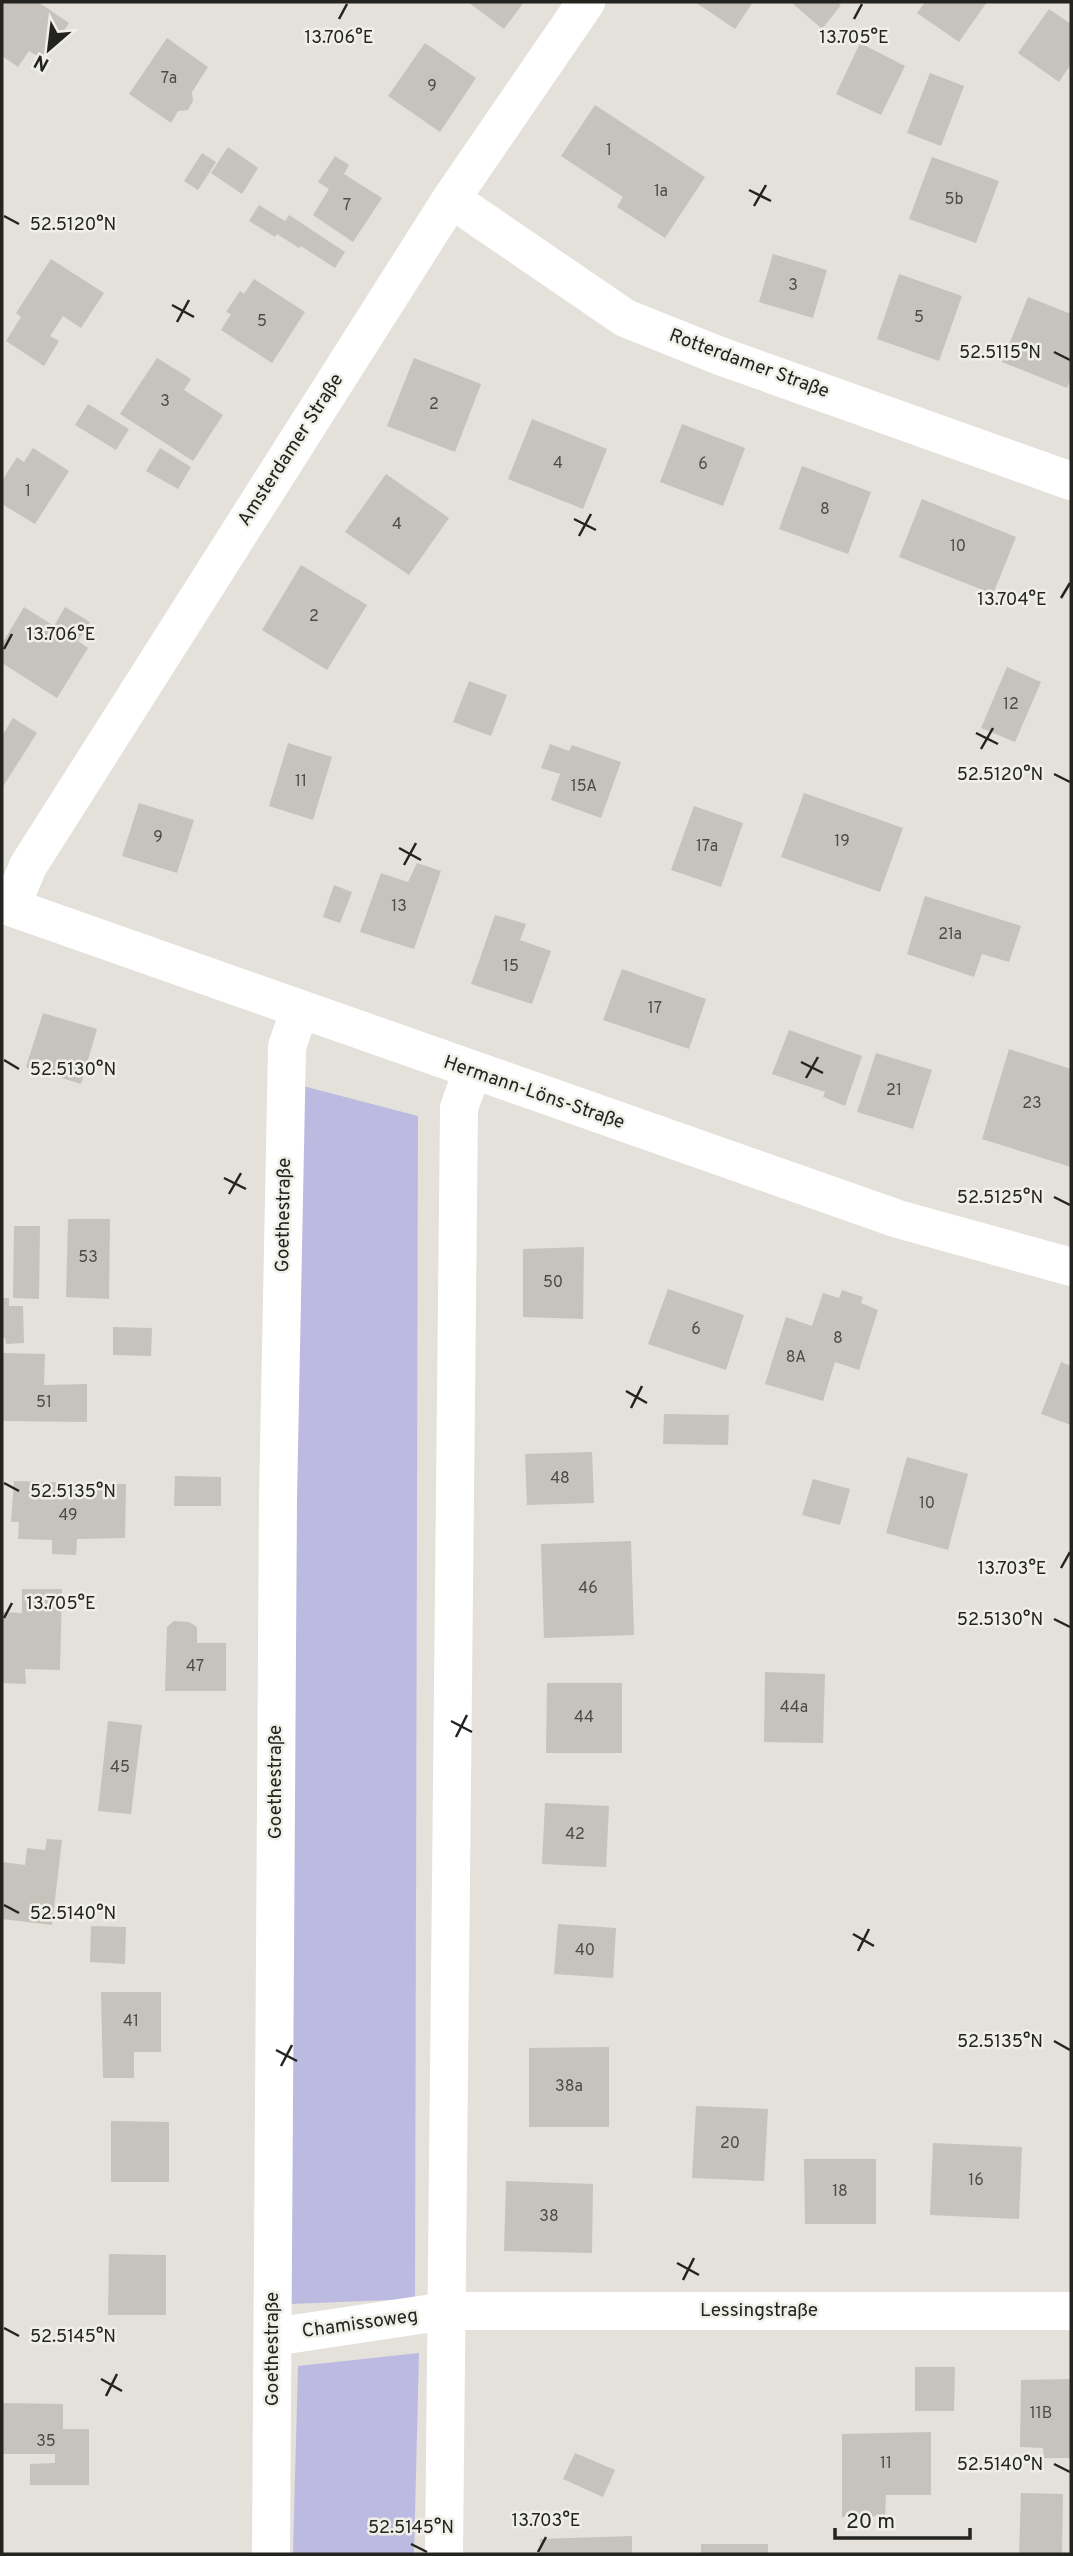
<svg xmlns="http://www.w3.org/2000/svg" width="1073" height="2556" viewBox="0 0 1073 2556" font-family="Overpass,sans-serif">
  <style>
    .green { fill: #bdbae1 }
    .building { fill: #c5c3bc }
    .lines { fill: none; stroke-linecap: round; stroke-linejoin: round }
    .street { stroke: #fff; stroke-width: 38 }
    .ticks { fill: none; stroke: #232320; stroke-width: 2.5 }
    .labels { text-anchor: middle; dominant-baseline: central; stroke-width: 5; stroke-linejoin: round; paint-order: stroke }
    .number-label { font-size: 16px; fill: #4c4b47 }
    .street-label { font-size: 19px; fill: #232320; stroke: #f0efe7 }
    .ticks-label { font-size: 18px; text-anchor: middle; fill: #232320; stroke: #f0efe7; stroke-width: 5; stroke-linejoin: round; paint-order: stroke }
  </style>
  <rect width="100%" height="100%" fill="#e3e1da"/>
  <g class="green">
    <path d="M299 1085 418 1116 415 2299 290 2304Z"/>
    <path d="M419 2353 414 2554H293L298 2366Z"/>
  </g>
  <g class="building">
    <path d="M2 2H38L69 23 44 60 29 51 18 67 2 56Z"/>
    <path d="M468 2H524L504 29Z"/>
    <path d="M695 2H753L735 29Z"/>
    <path d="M791 2H837L841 5 822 29Z"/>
    <path d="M925 2H987L959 42 917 13Z"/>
    <path d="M1049 9 1071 24V64L1059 82 1018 53Z"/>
    <path d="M167 38 208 67 192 92 193 101 188 110 178 111 171 123 129 94Z"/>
    <path d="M425 43 476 78 440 132 388 96Z"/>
    <path d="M860 43 905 66 881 115 836 94Z"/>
    <path d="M930 73 964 86 941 146 907 133Z"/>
    <path d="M595 105 705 177 665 238 617 207 623 197 561 156Z"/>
    <path d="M228 147 258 168 242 194 211 173Z"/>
    <path d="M202 153 216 162 198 190 184 181Z"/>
    <path d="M335 156 349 165 344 174 382 198 353 242 313 215 329 189 318 182Z"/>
    <path d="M932 157 999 181 976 243 909 219Z"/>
    <path d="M259 205 285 221 289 215 345 252 335 268 301 246 299 248 277 234 275 237 249 221Z"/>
    <path d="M773 254 827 270 813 318 759 302Z"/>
    <path d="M51 259 104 293 81 328 63 316 50 336 59 341 44 366 6 341 21 317 16 313Z"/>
    <path d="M899 274 962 296 939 361 877 339Z"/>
    <path d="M254 279 305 312 272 363 221 330 231 314 226 312 240 291 244 294Z"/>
    <path d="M1028 297 1071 314V378L1067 388 1002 362Z"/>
    <path d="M157 358 191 379 184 390 223 415 193 461 120 414Z"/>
    <path d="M414 358 481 384 455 452 387 426Z"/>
    <path d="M88 404 129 429 116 450 75 425Z"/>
    <path d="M532 419 607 449 583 509 508 479Z"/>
    <path d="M682 424 745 448 723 506 660 482Z"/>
    <path d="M33 448 69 471 35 524 2 504V481L17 457 24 462Z"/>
    <path d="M160 448 191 467 178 489 146 471Z"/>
    <path d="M802 466 871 492 848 554 779 529Z"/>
    <path d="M386 474 449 518 409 575 345 532Z"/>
    <path d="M922 499 1016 537 993 594 899 557Z"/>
    <path d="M301 565 367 605 327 670 262 630Z"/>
    <path d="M24 607 54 626 65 607 90 622 78 641 88 648 57 698 2 663V644Z"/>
    <path d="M1007 667 1041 682 1015 742 981 728Z"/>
    <path d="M469 681 507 695 491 736 453 722Z"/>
    <path d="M13 718 37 733 2 788V736Z"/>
    <path d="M288 743 332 757 313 820 269 806Z"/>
    <path d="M550 744 569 751 572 745 621 762 601 818 551 800 560 774 541 768Z"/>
    <path d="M804 793 903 828 880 892 781 857Z"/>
    <path d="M139 803 194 820 177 873 122 856Z"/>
    <path d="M694 806 743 823 721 887 671 870Z"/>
    <path d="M417 863 441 871 414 949 360 932 381 873 408 882Z"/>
    <path d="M334 885 352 892 340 923 323 917Z"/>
    <path d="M925 896 1021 926 1009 962 982 954 974 977 907 954Z"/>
    <path d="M495 915 526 924 520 940 551 951 532 1004 471 984Z"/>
    <path d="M622 969 706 999 689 1049 603 1020Z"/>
    <path d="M43 1013 97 1029 81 1084 26 1067Z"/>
    <path d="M789 1030 862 1056 845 1106 823 1097 825 1092 772 1074Z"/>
    <path d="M1009 1049 1071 1069V1167L982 1139Z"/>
    <path d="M876 1053 932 1070 913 1129 857 1112Z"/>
    <path d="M68 1219H110L109 1299 66 1297Z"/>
    <path d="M14 1226H40L39 1299 13 1298Z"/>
    <path d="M584 1247 583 1319 523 1317V1249Z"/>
    <path d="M668 1289 744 1315 726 1370 648 1344Z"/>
    <path d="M842 1290 863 1297 861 1303 878 1310 859 1370 835 1362 823 1401 765 1384 786 1317 812 1326 823 1293 839 1298Z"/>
    <path d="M2 1298H9V1306H23L24 1343 6 1344 5 1338H2Z"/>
    <path d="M113 1327 152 1328 151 1356 113 1355Z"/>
    <path d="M2 1353 45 1354 44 1385 87 1384V1422L2 1421Z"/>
    <path d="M1061 1362 1071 1366V1425L1041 1414Z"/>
    <path d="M664 1414 729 1415 728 1445 663 1444Z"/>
    <path d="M592 1452 594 1503 527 1505 525 1454Z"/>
    <path d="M907 1457 968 1474 948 1550 886 1533Z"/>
    <path d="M175 1476 221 1477V1506H174Z"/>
    <path d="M813 1479 850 1489 840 1525 802 1515Z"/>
    <path d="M14 1481 126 1484 125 1538 77 1539 76 1555 52 1554V1540L18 1539 19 1522H11Z"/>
    <path d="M631 1541 634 1635 544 1638 541 1544Z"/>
    <path d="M22 1589H62L60 1670 25 1669 26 1684 2 1683V1612L22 1613Z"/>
    <path d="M174 1621 189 1622 197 1627V1643H226V1691H165L167 1627Z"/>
    <path d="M765 1672 825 1674 823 1743 764 1742Z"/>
    <path d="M547 1683H622V1753H546Z"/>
    <path d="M108 1721 142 1725 131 1814 98 1811Z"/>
    <path d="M545 1803 609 1806 606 1867 542 1864Z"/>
    <path d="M47 1839 62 1840 52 1925 2 1919V1862L25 1865 27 1848 45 1850Z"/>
    <path d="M558 1924 616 1928 613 1978 554 1974Z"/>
    <path d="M91 1926 126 1927 125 1964 90 1962Z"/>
    <path d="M101 1992H161V2052H134V2078H103Z"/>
    <path d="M609 2047V2127H529V2048Z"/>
    <path d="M696 2106 768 2109 764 2181 692 2178Z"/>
    <path d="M111 2121 169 2122V2182H111Z"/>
    <path d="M933 2143 1022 2147 1019 2219 930 2215Z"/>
    <path d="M804 2159H876V2224H805Z"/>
    <path d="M506 2181 593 2184 592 2253 504 2251Z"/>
    <path d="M109 2254 166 2255V2315H108Z"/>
    <path d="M915 2367H955L954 2411H915Z"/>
    <path d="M1071 2379V2458H1044L1043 2448 1020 2447 1021 2380Z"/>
    <path d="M2 2403 63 2404V2429H89V2485H30V2464L55 2463V2454H2Z"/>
    <path d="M931 2432V2495H886L885 2516 842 2517V2434Z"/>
    <path d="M575 2453 615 2470 603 2497 563 2479Z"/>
    <path d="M1021 2493 1063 2494 1062 2554H1019Z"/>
    <path d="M632 2536V2554H540V2539Z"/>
    <rect x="701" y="2544" width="67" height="10"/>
  </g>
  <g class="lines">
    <g class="street">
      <path d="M451 199 625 318 720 356 1071 481"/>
      <path d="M2 904 898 1219 1071 1267"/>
      <path d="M11 907 28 866 451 199 586 2"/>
      <path d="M273 2337 446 2311H1071"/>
      <path d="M271 2554 278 1499 287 1047 299 1011"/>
      <path d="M444 2554 459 1108 472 1071"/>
    </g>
  </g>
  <path class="ticks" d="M339 19 347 4M854 19 862 4M749 190 771 201M754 206 766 185M4 216 19 224M172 305 194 317M177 322 189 300M1054 352 1070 360M574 519 596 530M579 536 591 514M1061 598 1070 583M4 649 12 634M976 733 998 744M981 749 993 728M1054 774 1070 782M399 848 421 860M404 865 416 843M4 1060 19 1069M801 1062 823 1073M806 1078 818 1057M224 1178 246 1189M229 1194 241 1173M1054 1197 1070 1205M626 1391 647 1403M631 1408 642 1386M4 1483 19 1491M1061 1568 1070 1552M4 1618 12 1603M1054 1619 1070 1627M451 1721 472 1732M456 1737 467 1715M4 1905 19 1913M853 1934 874 1946M858 1951 869 1929M1054 2041 1070 2050M276 2050 297 2061M281 2066 292 2045M677 2263 699 2275M683 2280 694 2258M4 2328 19 2336M101 2379 122 2391M106 2396 117 2374M1054 2464 1070 2472M411 2544 427 2552M538 2552 546 2537"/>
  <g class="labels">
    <g class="number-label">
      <text x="169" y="79">7a</text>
      <text x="432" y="87">9</text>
      <text x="609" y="151">1</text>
      <text x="661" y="192">1a</text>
      <text x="954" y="200">5b</text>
      <text x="347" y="206">7</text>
      <text x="793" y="286">3</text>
      <text x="919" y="318">5</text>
      <text x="262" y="322">5</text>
      <text x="165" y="402">3</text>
      <text x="434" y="405">2</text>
      <text x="558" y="464">4</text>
      <text x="703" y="465">6</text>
      <text x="28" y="492">1</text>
      <text x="825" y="510">8</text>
      <text x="397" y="525">4</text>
      <text x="958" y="547">10</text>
      <text x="314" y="617">2</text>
      <text x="1011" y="705">12</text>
      <text x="301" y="782">11</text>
      <text x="584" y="787">15A</text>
      <text x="158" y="838">9</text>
      <text x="842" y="842">19</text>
      <text x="707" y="847">17a</text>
      <text x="399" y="907">13</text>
      <text x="950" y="935">21a</text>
      <text x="511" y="967">15</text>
      <text x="655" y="1009">17</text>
      <text x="894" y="1091">21</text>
      <text x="1032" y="1104">23</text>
      <text x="88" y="1258">53</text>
      <text x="553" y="1283">50</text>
      <text x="696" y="1330">6</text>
      <text x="838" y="1339">8</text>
      <text x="796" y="1358">8A</text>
      <text x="44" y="1403">51</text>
      <text x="560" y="1479">48</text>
      <text x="927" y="1504">10</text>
      <text x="68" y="1516">49</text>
      <text x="588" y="1589">46</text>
      <text x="195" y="1667">47</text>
      <text x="794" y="1708">44a</text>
      <text x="584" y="1718">44</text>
      <text x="120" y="1768">45</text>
      <text x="575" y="1835">42</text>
      <text x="585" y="1951">40</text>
      <text x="131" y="2022">41</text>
      <text x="569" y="2087">38a</text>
      <text x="730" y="2144">20</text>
      <text x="976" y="2181">16</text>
      <text x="840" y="2192">18</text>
      <text x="549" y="2217">38</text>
      <text x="1041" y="2414">11B</text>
      <text x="46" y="2442">35</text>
      <text x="886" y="2464">11</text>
    </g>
    <g class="street-label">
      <text transform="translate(749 364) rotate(20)">Rotterdamer Straße</text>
      <text transform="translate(291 450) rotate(-57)">Amsterdamer Straße</text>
      <text transform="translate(534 1093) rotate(19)">Hermann-Löns-Straße</text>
      <text transform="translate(284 1215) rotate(-89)">Goethestraße</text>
      <text transform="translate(276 1782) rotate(-90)">Goethestraße</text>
      <text x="759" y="2311">Lessingstraße</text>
      <text transform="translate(360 2324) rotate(-8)">Chamissoweg</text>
      <text transform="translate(273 2349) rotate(-90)">Goethestraße</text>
    </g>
  </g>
  <g class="ticks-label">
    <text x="339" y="43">13.706°E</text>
    <text x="854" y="43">13.705°E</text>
    <text x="73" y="230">52.5120°N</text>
    <text x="1000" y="358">52.5115°N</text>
    <text x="1012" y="605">13.704°E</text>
    <text x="61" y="640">13.706°E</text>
    <text x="1000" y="780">52.5120°N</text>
    <text x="73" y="1075">52.5130°N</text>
    <text x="1000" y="1203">52.5125°N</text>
    <text x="73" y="1497">52.5135°N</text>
    <text x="1012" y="1574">13.703°E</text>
    <text x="61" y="1609">13.705°E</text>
    <text x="1000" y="1625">52.5130°N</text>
    <text x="73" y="1919">52.5140°N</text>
    <text x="1000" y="2047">52.5135°N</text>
    <text x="73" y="2342">52.5145°N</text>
    <text x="1000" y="2470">52.5140°N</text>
    <text x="546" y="2526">13.703°E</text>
    <text x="411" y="2533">52.5145°N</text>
  </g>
  <rect width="1073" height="2556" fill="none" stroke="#232320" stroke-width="7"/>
  <g transform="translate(49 49) rotate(208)" stroke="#f0efe7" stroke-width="5" paint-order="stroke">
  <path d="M0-5L12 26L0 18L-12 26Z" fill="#232320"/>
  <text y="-10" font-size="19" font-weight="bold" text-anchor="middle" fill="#232320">N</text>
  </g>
  <path d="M835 2528v10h135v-10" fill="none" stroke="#232320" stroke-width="3.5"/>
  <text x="846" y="2528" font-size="21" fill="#232320" stroke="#f0efe7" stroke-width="5" paint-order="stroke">20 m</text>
</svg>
